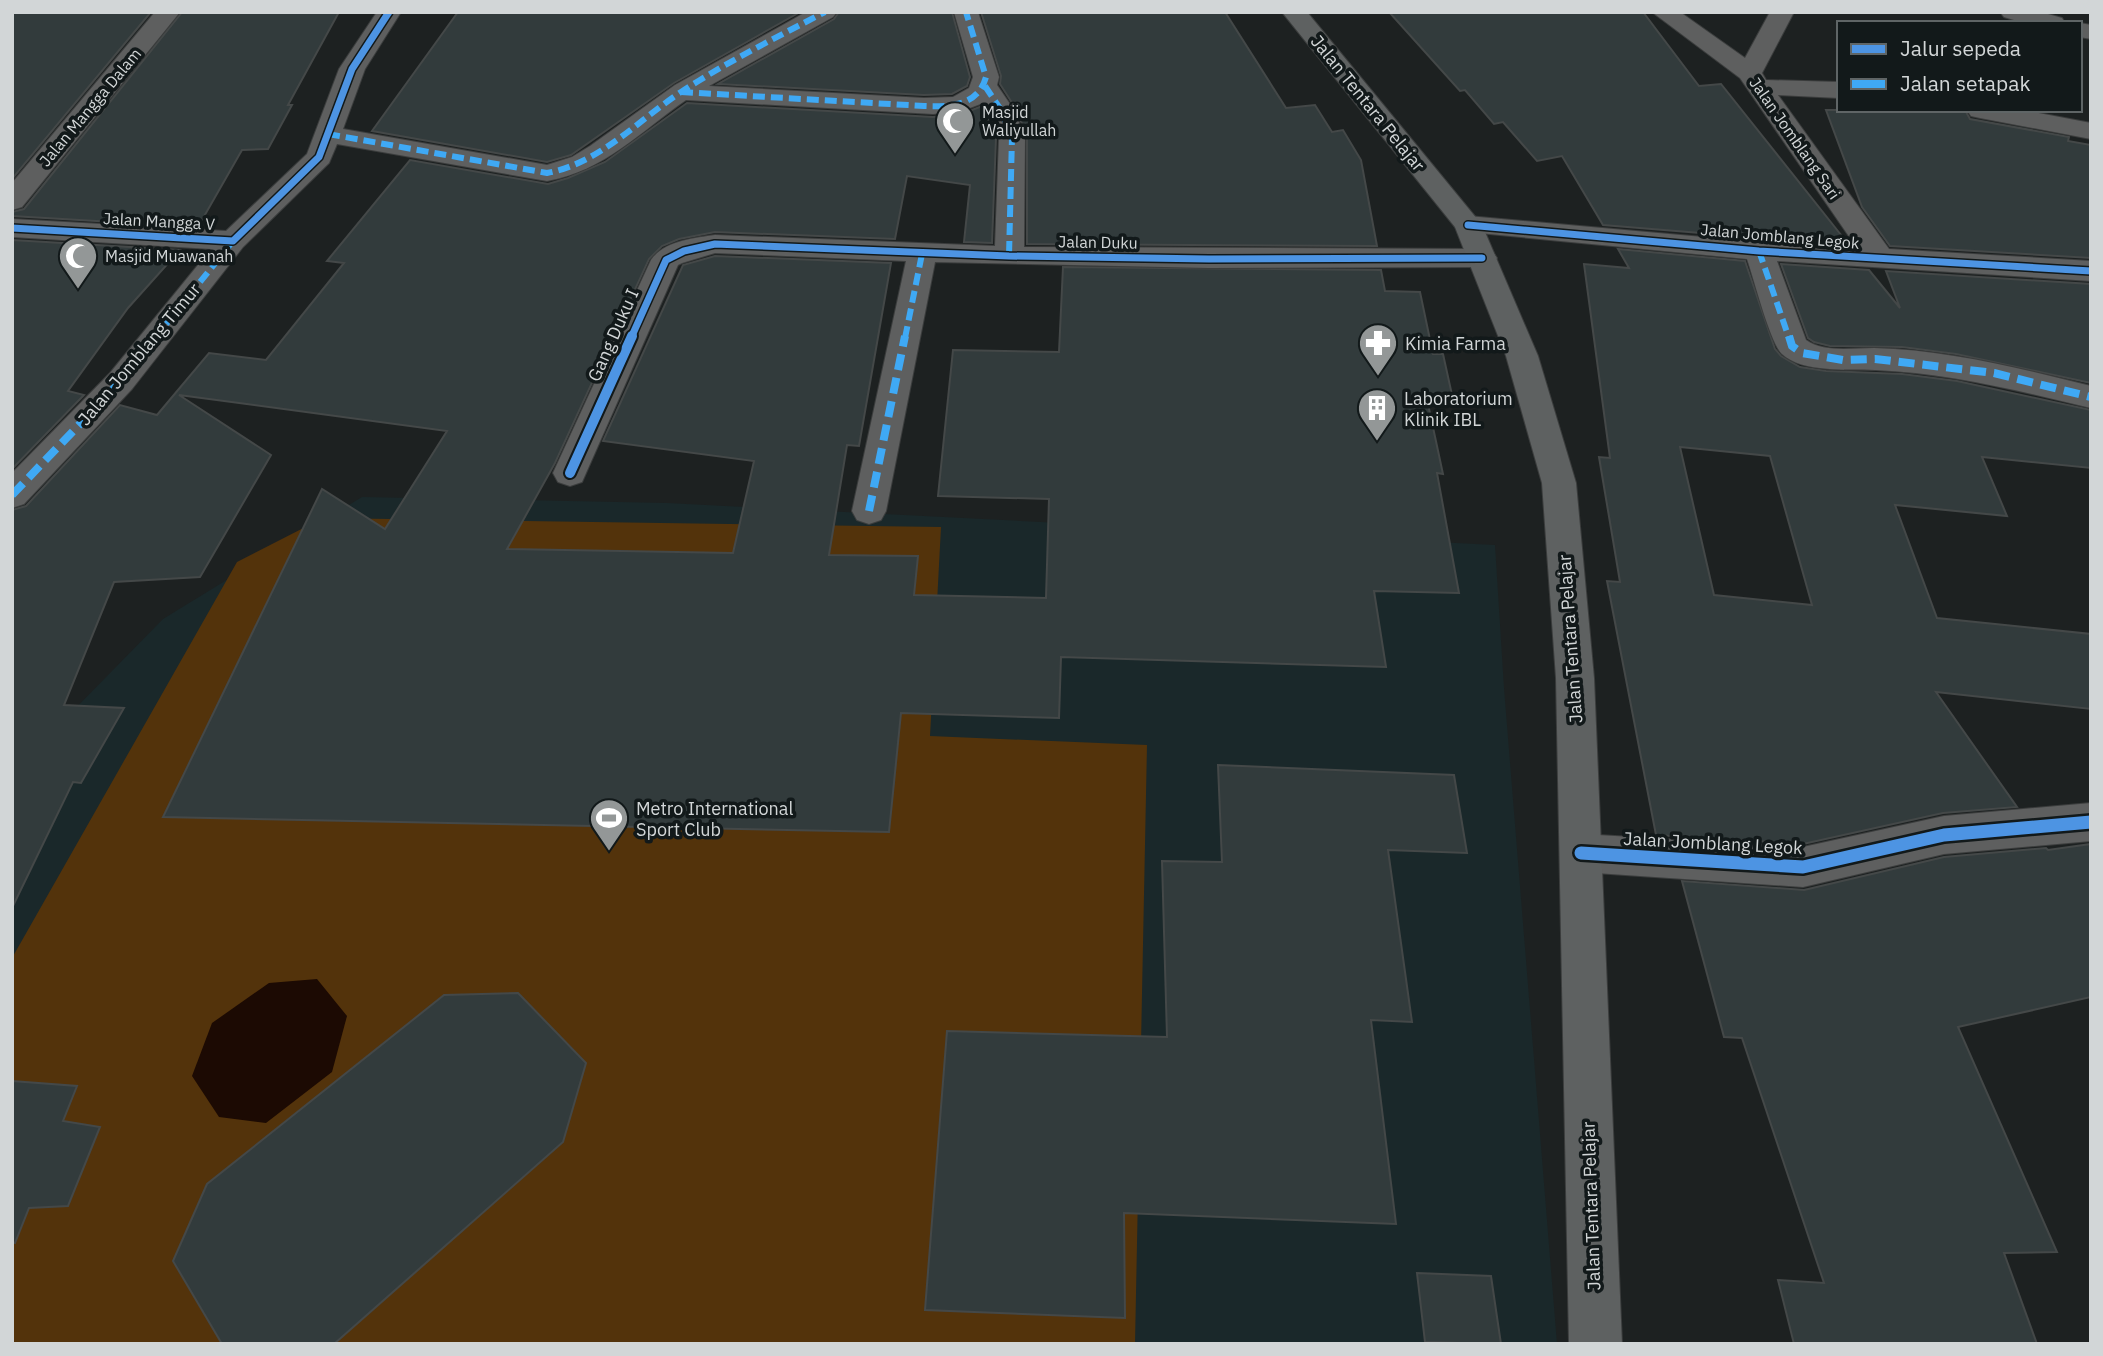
<svg xmlns="http://www.w3.org/2000/svg" width="2103" height="1356" viewBox="0 0 2103 1356" font-family="'IBM Plex Sans',sans-serif">
  <style>
    .built { fill: #1a282a }
    .green { fill: #53330b }
    .water { fill: #1c0a03 }
    .building { fill: #323b3c; stroke: #444848; stroke-width: 2; fill-rule: evenodd }
    .lines { fill: none; stroke-linecap: round; stroke-linejoin: round }
    .minor-casing { stroke: #3b3d3d; stroke-width: 2 }
    .major-casing { stroke: #3b3d3d; stroke-width: 2 }
    .minor { fill: #5e5f5f; fill-rule: evenodd }
    .major { fill: #5e6161; fill-rule: evenodd }
    .quiet-far1 { stroke: #3fa9f5; stroke-width: 6; stroke-dasharray: 12 6; stroke-linecap: butt }
    .quiet { stroke: #3fa9f5; stroke-width: 8; stroke-dasharray: 16 8; stroke-linecap: butt }
    .cycleway-far2-casing { stroke: #12191a; stroke-width: 10 }
    .cycleway-far1-casing { stroke: #12191a; stroke-width: 14 }
    .cycleway-casing { stroke: #12191a; stroke-width: 18 }
    .cycleway-far2 { stroke: #4d94e3; stroke-width: 7 }
    .cycleway-far1 { stroke: #4d94e3; stroke-width: 10 }
    .cycleway { stroke: #4d94e3; stroke-width: 13 }
    .labels { text-anchor: middle; dominant-baseline: central; stroke-width: 7; stroke-linejoin: round; paint-order: stroke }
    .far-street-label { font-size: 16px; fill: #d2d6d7; stroke: #12191a }
    .far-poi-label { font-size: 16px; fill: #d2d6d7; stroke: #12191a; text-anchor: start }
    .street-label { font-size: 18px; fill: #d2d6d7; stroke: #12191a }
    .poi-label { font-size: 18px; fill: #d2d6d7; stroke: #12191a; text-anchor: start }
  </style>
  <rect width="100%" height="100%" fill="#1d2121"/>
  <path class="built" d="M362 497 667 503 1495 545 1504 688 1557 1344H12V773L163 619Z"/>
  <path class="green" d="M323 518 941 527 930 736 1147 745 1135 1344H12V958L237 562Z"/>
  <path class="water" d="M317 979 347 1016 332 1072 266 1123 219 1117 192 1076 212 1023 269 983Z"/>
  <g class="building">
    <path d="M12 12H151L12 179Z"/>
    <path d="M182 12H339L288 105H292L268 149 242 150 198 227 12 216V212L24 209Z"/>
    <path d="M458 12H800L674 83 571 155 547 162 372 131Z"/>
    <path d="M839 12H952L970 77 967 86 952 94 924 95 718 84 834 19Z"/>
    <path d="M981 12H1225L1286 108 1315 105 1332 132 1343 130 1361 160 1377 246 1027 244V136L1016 109 1000 84 1001 76Z"/>
    <path d="M1389 12H1643L1699 86 1721 84 1849 245 1603 225 1562 156 1537 161 1503 122 1494 124 1465 90 1460 91Z"/>
    <path d="M687 103 933 117 962 114 982 106 996 138 992 243 964 242 970 185 907 176 895 239 715 232 679 239 662 246 649 259 555 463 507 549 733 553 754 461 603 441 683 265 715 256 891 263 859 446 847 445 829 555 918 556 914 595 1046 598 1049 499 938 496 953 350 1059 352 1063 267 1381 270 1385 291 1420 292 1433 354H1443L1454 404H1428L1443 474 1437 473 1459 593 1374 591 1386 667 1061 657 1059 718 901 713 889 832 163 817 322 489 385 529 447 431 179 395 271 455 200 577 114 582 64 705 124 708 81 783 73 782 12 908V510L26 506 120 405 157 415 209 353 266 360 344 263 327 261 410 160 548 184 568 178 605 162Z"/>
    <path d="M1826 110H1965L1970 119 2069 137 2068 141 2091 145V258L1890 246 1862 207Z"/>
    <path d="M12 240 180 250 128 308 68 391 84 395 12 469Z"/>
    <path d="M1618 249 1745 261 1775 349 1781 356 1800 367 1826 371 1902 374 1957 381 2091 410V468L1982 457 2007 516 1895 505 1937 618 2091 634V709L1936 692 2017 807 1943 813 1803 844 1656 835 1607 581 1620 582 1599 457 1610 458 1584 264 1629 268ZM1680 447 1770 456 1812 605 1714 595Z"/>
    <path d="M1781 264 1869 270 1900 308 1886 271 2091 284V383L1956 354 1902 347 1830 346 1814 342 1808 338Z"/>
    <path d="M1218 765 1454 775 1467 853 1388 850 1412 1022 1371 1020 1396 1224 1124 1213 1125 1318 925 1310 947 1031 1167 1037 1162 861 1222 862Z"/>
    <path d="M2091 844V997L1958 1027 2057 1252 2004 1253 2037 1344H1794L1778 1280 1824 1283 1742 1038 1724 1037 1682 881 1804 890 1944 857 2046 848 2048 850Z"/>
    <path d="M518 993 586 1063 563 1142 334 1344H222L173 1261 207 1184 444 995Z"/>
    <path d="M12 1081 77 1086 63 1121 100 1127 68 1206 29 1208 15 1243 12 1242Z"/>
    <path d="M1417 1273 1491 1276 1501 1344 1425 1342Z"/>
  </g>
  <g class="lines">
    <g class="minor-casing">
      <g id="minor">
        <path d="M155 12H180L22 207 12 210V183Z"/>
        <path d="M377 12H401L365 69 343 129 547 165 572 157 590 146 675 85 781 26 806 12H837L833 17 709 86 924 98 953 97 969 88 973 77 954 12H978L999 77 997 85 1014 110 1025 137 1024 247 1482 249 1492 251 1497 258 1492 265 1482 267 1209 268 935 262 886 511 881 520 869 524 857 520 852 511 906 261 715 253 682 263 678 265 582 482 570 486 558 482 553 473 651 260C664 241 694 238 715 235L995 246 999 137 983 103 962 111 933 114 686 100C640 132 604 171 547 181L337 144 329 163 243 247 132 389 24 504 12 508V473L110 373 211 249 12 237V219L226 231 307 154 339 69Z"/>
        <path d="M1652 12H1680L1745 58 1770 12H1794L1762 73 1766 80 1839 82V98L1778 95 1889 249 2091 261V281L1777 261 1806 340C1824 353 1853 348 1874 348 1947 350 2020 368 2091 386V408C2020 391 1949 373 1875 370 1850 369 1802 373 1782 354 1770 343 1754 279 1747 259L1458 231 1454 225 1458 219 1468 216 1759 242 1857 248 1740 78Z"/>
        <path d="M2000 12H2041L2062 18 2065 23H2024L2004 17Z"/>
        <path d="M2080 23 2091 25V39L2080 37Z"/>
        <path d="M1967 110H2023L2091 123V139L1980 118 1971 116Z"/>
        <path d="M2091 803V841L1944 854 1803 887 1581 872 1566 867 1560 853 1566 839 1581 834 1803 847 1944 816Z"/>
      </g>
    </g>
    <g class="major-casing">
      <path id="major" d="M1282 12H1307L1482 225 1538 356 1576 483 1594 678 1622 1344H1569L1556 678 1542 483 1506 356 1455 227Z"/>
    </g>
    <use href="#minor" class="minor"/>
    <use href="#major" class="major"/>
    <g class="quiet-far1">
      <path d="M985 86 1001 110 1012 137 1009 256"/>
      <path d="M681 92 924 106C950 107 978 106 986 77L966 12"/>
      <path d="M328 134 547 173C601 163 639 119 684 90 729 61 777 37 825 12"/>
      <path d="M1759 251 1789 338"/>
      <path d="M155 338 233 241"/>
      <path d="M905 338 922 254"/>
    </g>
    <g class="quiet">
      <path d="M1789 336 1792 346 1802 353 1843 360 1875 359 1994 373 2091 397"/>
      <path d="M12 495 121 381 157 336"/>
      <path d="M869 511 905 336"/>
    </g>
    <g class="cycleway-far2-casing">
      <g id="cycleway-far2">
        <path d="M1468 225 1759 251 2091 271"/>
        <path d="M12 228 233 241 319 157 352 69 389 12"/>
        <path d="M631 338 666 260 684 251 715 244 1009 256 1209 259 1482 258"/>
      </g>
    </g>
    <g class="cycleway-far1-casing">
      <path id="cycleway-far1" d="M570 473 632 336"/>
    </g>
    <g class="cycleway-casing">
      <path id="cycleway" d="M1581 853 1803 867 1944 835 2091 822"/>
    </g>
    <use href="#cycleway-far2" class="cycleway-far2"/>
    <use href="#cycleway-far1" class="cycleway-far1"/>
    <use href="#cycleway" class="cycleway"/>
  </g>
  <defs>
    <g id="mosque-pin" transform="scale(2.0125)"><path d="M0 17L-7.5 6A9.5 9.5 0 1 1 7.5 6Z" fill="#939797" stroke="#12191a"/><path d="M3.5-4.9A6 6 0 1 0 3.5 4.9A5 5 0 1 1 3.5-4.9Z" fill="#fff"/></g>
    <g id="pharmacy-pin" transform="scale(2.0125)"><path d="M0 17L-7.5 6A9.5 9.5 0 1 1 7.5 6Z" fill="#939797" stroke="#12191a"/><path d="M-2-6h4v4h4v4h-4v4h-4v-4h-4v-4h4Z" fill="#fff"/></g>
    <g id="building-pin" transform="scale(2.0125)"><path d="M0 17L-7.5 6A9.5 9.5 0 1 1 7.5 6Z" fill="#939797" stroke="#12191a"/><path d="M-4-6H4V6H1V3H-1V6H-4ZM-2.5-4.3h1.7v1.8h-1.7ZM.8-4.3h1.7v1.8H.8ZM-2.5-1h1.7V.8h-1.7ZM.8-1h1.7V.8H.8Z" fill="#fff"/></g>
    <g id="stadium-pin" transform="scale(2.0125)"><path d="M0 17L-7.5 6A9.5 9.5 0 1 1 7.5 6Z" fill="#939797" stroke="#12191a"/><path d="M0-5a6.5 5 0 1 0 0 10a6.5 5 0 1 0 0-10ZM-3.5-1.8h7v3.6h-7Z" fill="#fff"/></g>
  </defs>
  <g fill-rule="evenodd">
    <use href="#mosque-pin" x="955" y="121"/>
    <use href="#mosque-pin" x="78" y="256"/>
    <use href="#pharmacy-pin" x="1378" y="343"/>
    <use href="#building-pin" x="1377" y="408"/>
    <use href="#stadium-pin" x="609" y="818"/>
  </g>
  <g class="labels">
    <g class="far-street-label">
      <text transform="translate(90 107) rotate(-50)">Jalan Mangga Dalam</text>
      <text transform="translate(1795 138) rotate(55)">Jalan Jomblang Sari</text>
      <text transform="translate(159 221) rotate(3)">Jalan Mangga V</text>
      <text transform="translate(1780 236) rotate(5)">Jalan Jomblang Legok</text>
      <text transform="translate(1098 242) rotate(1)">Jalan Duku</text>
    </g>
    <g class="far-poi-label">
      <text x="982" y="112">Masjid<tspan x="982" dy="18">Waliyullah</tspan></text>
      <text x="105" y="256">Masjid Muawanah</text>
    </g>
    <g class="street-label">
      <text transform="translate(1368 103) rotate(51)">Jalan Tentara Pelajar</text>
      <text transform="translate(613 335) rotate(-66)">Gang Duku I</text>
      <text transform="translate(139 354) rotate(-50)">Jalan Jomblang Timur</text>
      <text transform="translate(1570 639) rotate(-94)">Jalan Tentara Pelajar</text>
      <text transform="translate(1713 843) rotate(3)">Jalan Jomblang Legok</text>
      <text transform="translate(1591 1206) rotate(-92)">Jalan Tentara Pelajar</text>
    </g>
    <g class="poi-label">
      <text x="1405" y="343">Kimia Farma</text>
      <text x="1404" y="398">Laboratorium<tspan x="1404" dy="21">Klinik IBL</tspan></text>
      <text x="636" y="808">Metro International<tspan x="636" dy="21">Sport Club</tspan></text>
    </g>
  </g>
  <rect width="2103" height="1356" fill="none" stroke="#d2d6d7" stroke-width="28"/>
  <rect x="1837" y="21" width="245" height="91" fill="#12191a" stroke="#5f6566" stroke-width="2"/>
  <rect x="1851" y="44" width="35" height="10" fill="#4d94e3" stroke="#5f6566" stroke-width="2"/>
  <text x="1900" y="56" font-size="21" fill="#d2d6d7">Jalur sepeda</text>
  <rect x="1851" y="79" width="35" height="10" fill="#3fa9f5" stroke="#5f6566" stroke-width="2"/>
  <text x="1900" y="91" font-size="21" fill="#d2d6d7">Jalan setapak</text>
</svg>
